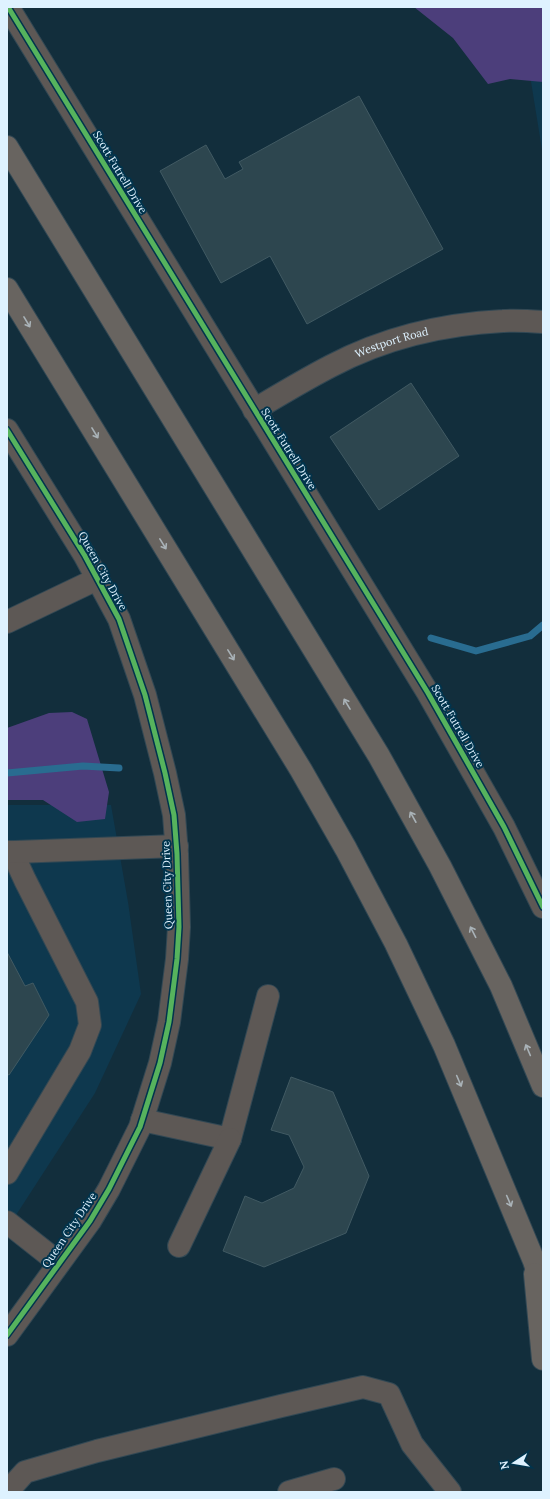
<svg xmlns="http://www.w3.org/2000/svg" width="550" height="1499" viewBox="0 0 550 1499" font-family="Lora,serif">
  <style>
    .built { fill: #0e384e }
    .green { fill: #4c3e7b }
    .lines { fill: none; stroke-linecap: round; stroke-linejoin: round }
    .stream { stroke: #296c90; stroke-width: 7 }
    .building { fill: #2d464f; stroke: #415a63 }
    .minor-casing { stroke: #324854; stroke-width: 24 }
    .highway-casing { stroke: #324854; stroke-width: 24 }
    .minor { stroke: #5d5855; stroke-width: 22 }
    .highway { stroke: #686460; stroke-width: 22 }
    .cycleway-casing { stroke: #00344d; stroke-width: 8 }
    .cycleway { stroke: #56b35d; stroke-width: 5 }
    .oneway { stroke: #a9b2b7 }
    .labels { text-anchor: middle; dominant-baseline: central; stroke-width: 4; stroke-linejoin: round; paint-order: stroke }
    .street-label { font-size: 11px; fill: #def2ff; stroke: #00344d }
  </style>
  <rect width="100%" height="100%" fill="#122e3c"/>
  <g class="built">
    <path d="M528 63 543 65V156Z"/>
    <path d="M7 805H111L128 902 141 994 95 1093 7 1229Z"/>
  </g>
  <g class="green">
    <path d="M414 7H543V82L510 79 488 84 453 38Z"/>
    <path d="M72 712 87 719 109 792 105 819 77 822 43 800H7V728L49 713Z"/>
  </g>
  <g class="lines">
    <g class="stream">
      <path d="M431 638 476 651 530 636 543 625"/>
      <path d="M7 773 83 766 119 768"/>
    </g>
  </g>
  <g class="building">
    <path d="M359 96 443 249 307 324 270 256 221 283 160 171 206 145 225 179 243 169 239 162Z"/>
    <path d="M411 383 459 456 379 510 330 437Z"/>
    <path d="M7 952 25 986 33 983 49 1015 9 1075 7 1074Z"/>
    <path d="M291 1077 333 1092 369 1176 346 1233 264 1267 223 1251 245 1196 262 1203 294 1188 304 1167 289 1135 271 1130Z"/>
  </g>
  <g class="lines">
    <g class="minor-casing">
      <g id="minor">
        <path d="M8 7 428 693 504 827 543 907"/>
        <path id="s1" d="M254 410C279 395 304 380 331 366 384 338 443 324 503 321 516 320 530 321 543 322"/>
        <path d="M7 430 85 556 119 619 145 695 165 773 174 815 177 854 179 927 177 959 169 1022 160 1063 140 1127 109 1189 90 1221 7 1335"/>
        <path d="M7 622 97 579"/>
        <path d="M7 852H15L19 867 25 880 87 1002 90 1025 80 1051 7 1173"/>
        <path d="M15 852 177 846"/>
        <path d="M142 1120 230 1139 268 996"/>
        <path d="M7 1222 59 1263"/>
        <path d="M179 1246 230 1139"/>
        <path d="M7 1492 25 1472 97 1451 281 1406 363 1387 389 1394 412 1444 450 1492"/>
        <path d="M289 1492 334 1479"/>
      </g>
    </g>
    <g class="highway-casing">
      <g id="highway">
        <path d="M7 147 379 756 440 866 501 986 543 1086"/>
        <path d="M7 289 301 770 346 849 396 944 444 1045 534 1261 543 1289"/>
        <path d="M535 1274 543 1359"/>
      </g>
    </g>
    <use href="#minor" class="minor"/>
    <use href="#highway" class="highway"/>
    <g class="cycleway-casing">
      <g id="cycleway">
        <path d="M8 7 428 693 504 827 543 907"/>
        <path d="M7 430 85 556 119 619 145 695 165 773 174 815 177 854 179 927 177 959 169 1022 160 1063 140 1127 109 1189 90 1221 7 1335"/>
      </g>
    </g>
    <use href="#cycleway" class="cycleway"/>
  </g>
  <defs><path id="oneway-shaft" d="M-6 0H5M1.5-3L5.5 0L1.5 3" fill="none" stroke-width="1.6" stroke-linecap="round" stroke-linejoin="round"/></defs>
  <g class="oneway">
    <use href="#oneway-shaft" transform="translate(27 322) rotate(59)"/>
    <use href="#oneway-shaft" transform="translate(95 433) rotate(59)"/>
    <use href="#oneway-shaft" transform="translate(163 544) rotate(58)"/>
    <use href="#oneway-shaft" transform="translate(231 655) rotate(58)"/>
    <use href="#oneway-shaft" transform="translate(347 704) rotate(-121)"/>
    <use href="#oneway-shaft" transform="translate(413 817) rotate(-119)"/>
    <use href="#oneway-shaft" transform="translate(473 932) rotate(-117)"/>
    <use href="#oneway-shaft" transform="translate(528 1050) rotate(-113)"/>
    <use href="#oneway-shaft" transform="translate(459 1081) rotate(67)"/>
    <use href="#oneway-shaft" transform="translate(509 1201) rotate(67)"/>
  </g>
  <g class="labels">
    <g class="street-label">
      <text transform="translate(120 172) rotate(59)">Scott Futrell Drive</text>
      <text stroke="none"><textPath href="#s1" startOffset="154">Westport Road</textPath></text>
      <text transform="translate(289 449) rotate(58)">Scott Futrell Drive</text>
      <text transform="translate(103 571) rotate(61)">Queen City Drive</text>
      <text transform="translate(458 726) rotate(60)">Scott Futrell Drive</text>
      <text transform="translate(167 885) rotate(-92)">Queen City Drive</text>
      <text transform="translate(69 1230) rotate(-56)">Queen City Drive</text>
    </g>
  </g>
  <rect width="550" height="1499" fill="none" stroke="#def2ff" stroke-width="16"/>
  <g transform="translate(514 1463) rotate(258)" stroke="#00344d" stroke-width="3" paint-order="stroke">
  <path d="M0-3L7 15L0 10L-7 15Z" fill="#def2ff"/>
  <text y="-6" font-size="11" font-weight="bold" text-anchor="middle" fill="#def2ff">N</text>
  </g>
</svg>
